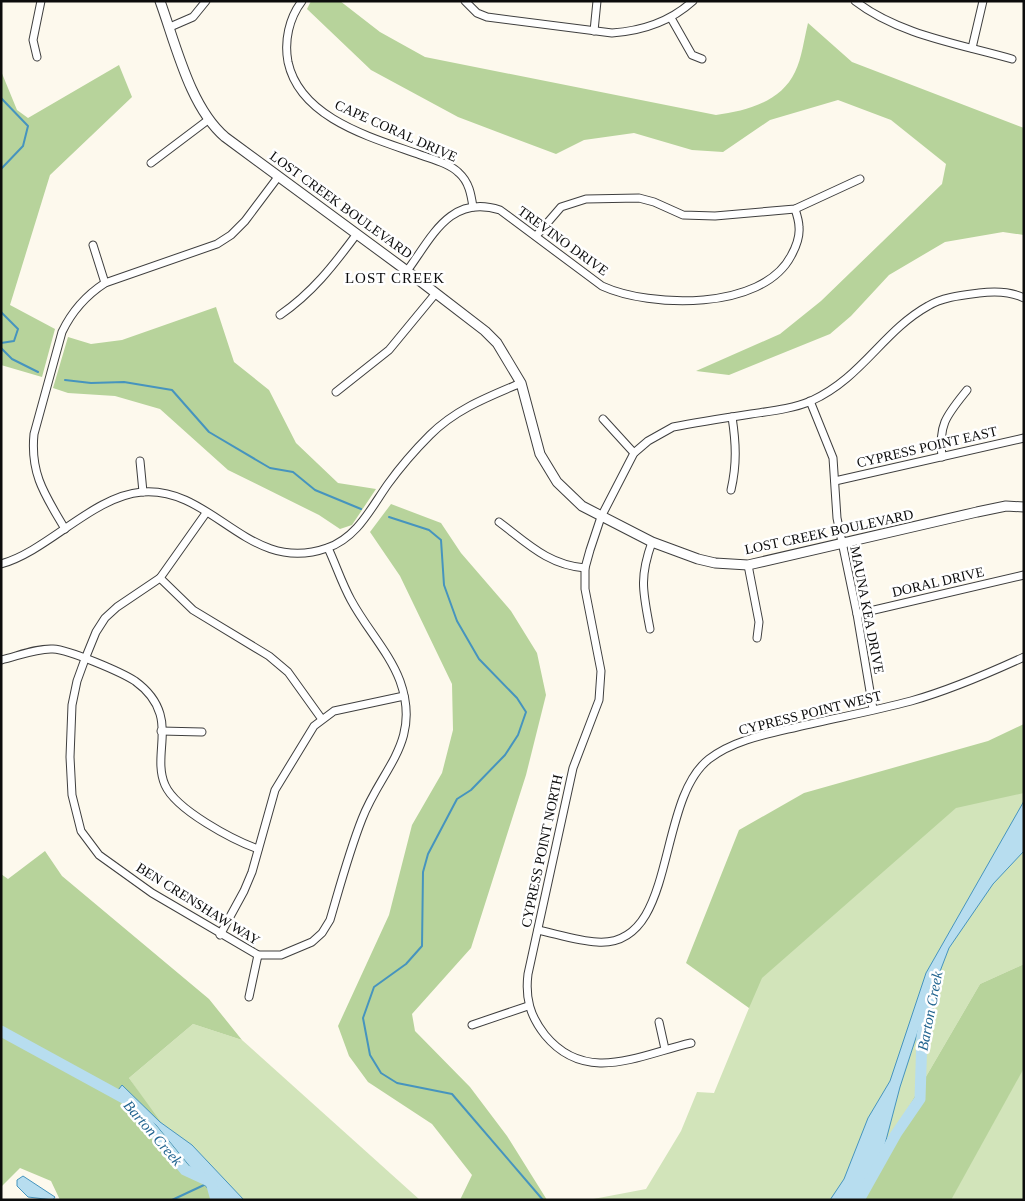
<svg xmlns="http://www.w3.org/2000/svg" width="1025" height="1201" viewBox="0 0 1025 1201" font-family="Georgia,serif">
  <style>
    .green { fill: #d2e4ba }
    .forest { fill: #b7d39b }
    .water { fill: #b7ddef; stroke: #4694be }
    .lines { fill: none; stroke-linecap: round; stroke-linejoin: round }
    .stream { stroke: #4694be; stroke-width: 2 }
    .river { stroke: #b7ddef; stroke-width: 11 }
    .minor-casing { stroke: #3f3f3f; stroke-width: 9 }
    .tertiary-casing { stroke: #3f3f3f; stroke-width: 11 }
    .minor { stroke: #fff; stroke-width: 7 }
    .tertiary { stroke: #fff; stroke-width: 9 }
    .labels { text-anchor: middle; dominant-baseline: central; stroke-width: 5; stroke-linejoin: round; paint-order: stroke }
    .street-label { font-size: 14px; fill: #0c0c0c; stroke: #fff }
    .neighbourhood-label { font-size: 15px; letter-spacing: 1px; fill: #0c0c0c; stroke: #fff }
    .water-label { font-size: 15px; font-style: italic; fill: #236590; stroke: #fff }
  </style>
  <rect width="100%" height="100%" fill="#fdf9ed"/>
  <g class="green">
    <path d="M1024 757V964L980 984 854 1200H588L646 1189 681 1131 697 1092 714 1093 749 1008V961Z"/>
    <path d="M1024 1011V1200H911Z"/>
    <path d="M193 1024 242 1040 420 1200H217L184 1159 129 1078Z"/>
  </g>
  <g class="forest">
    <path d="M311 1H340L380 32 425 57 716 115C746 111 781 102 795 72 802 58 804 39 808 23L852 62 1024 128V235L1003 232 945 242 889 275 851 316 830 334 729 375 696 371 780 334 821 301 942 184 946 164 891 120 838 100 770 120 723 152 692 150 634 133 584 140 556 154 458 117 371 70 307 9Z"/>
    <path d="M119 65 132 97 50 175 10 305 55 329 42 377 1 365V71L17 110 28 118Z"/>
    <path d="M216 307 234 362 269 390 296 443 338 483 376 489 352 525 340 529 319 515 228 470 160 409 115 396 68 393 53 388 68 337 91 344 122 340Z"/>
    <path d="M391 504 441 523 461 553 511 611 537 653 546 695 526 775 471 948 412 1014 415 1031 470 1087 507 1136 547 1200H460L472 1175 432 1124 368 1082 349 1056 338 1026 389 915 412 825 442 773 453 730 452 684 400 576 370 532Z"/>
    <path d="M1024 724V793L956 808 762 978 749 1008 686 963 739 830 804 793 988 741Z"/>
    <path d="M45 851 62 876 209 999 242 1040 193 1024 129 1078 217 1200H60L51 1181 20 1168 1 1187V874L8 879Z"/>
    <path d="M1024 964V1068L951 1200H854L980 984Z"/>
  </g>
  <g class="water">
    <path d="M1024 801V851L993 884 949 948 924 1013 900 1087 884 1148 859 1200H830L844 1179 868 1118 890 1081 926 973Z"/>
    <path d="M122 1085 160 1122 192 1145 244 1200H217L156 1125 115 1094Z"/>
    <path d="M23 1176 55 1197 53 1200 28 1197 17 1186V1180Z"/>
  </g>
  <g class="lines">
    <g class="stream">
      <path d="M1 98 28 126 23 146 1 169"/>
      <path d="M1 312 18 329 14 341 1 343"/>
      <path d="M1 348 12 359 38 372"/>
      <path d="M65 380 91 383 124 382 172 390 209 432 270 468 293 472 315 490 361 509"/>
      <path d="M389 517 429 530 441 540 444 585 457 621 479 659 517 698 526 712 518 735 505 755 471 790 457 799 428 854 423 872 422 946 406 964 374 987 363 1018 370 1055 381 1073 397 1083 452 1094 543 1200"/>
      <path d="M172 1200 204 1185"/>
    </g>
    <g class="river">
      <path d="M1 1031 129 1101 185 1170 211 1182 216 1200"/>
      <path d="M859 1200 896 1134 920 1099 922 1036 932 985"/>
    </g>
    <g class="minor-casing">
      <g id="minor">
        <path d="M302 1C289 18 284 41 288 62 300 118 370 137 418 154 431 159 449 163 459 173 469 182 471 194 473 207"/>
        <path d="M465 1 477 13 487 17 612 33C642 31 671 21 693 1"/>
        <path d="M855 1C899 35 960 44 1012 59"/>
        <path d="M671 18 692 55 702 59"/>
        <path d="M170 27 193 17 206 1"/>
        <path d="M594 31 597 1"/>
        <path d="M972 48 983 1"/>
        <path d="M37 57 33 40 41 1"/>
        <path d="M151 163 208 120"/>
        <path d="M536 236 561 207 586 199 639 198 654 202 683 215 715 216 795 209 860 179"/>
        <path d="M93 245 105 283"/>
        <path d="M407 271C432 237 450 194 500 210L602 286C650 308 762 311 791 256 796 247 800 237 799 227 799 221 797 215 795 209"/>
        <path d="M280 315C312 293 333 266 356 235"/>
        <path d="M336 392 389 350 436 293"/>
        <path d="M810 401 833 458 837 518 857 614 873 709"/>
        <path d="M603 419 634 453"/>
        <path d="M942 457C938 424 947 415 967 390"/>
        <path d="M140 461 143 492"/>
        <path d="M835 481 1024 438"/>
        <path d="M731 490C737 464 736 443 732 417"/>
        <path d="M206 513 160 578 117 607 105 618 96 632 85 659 77 681 72 705 70 757 72 795 81 831 99 855 152 893 258 955H281L312 942 322 933 330 920C340 886 349 852 362 819 381 769 422 742 400 681 389 652 366 628 351 600 342 584 336 565 328 548"/>
        <path d="M499 522C527 543 548 565 585 568"/>
        <path d="M65 529C45 495 30 474 34 434L62 332C72 311 85 296 105 283L217 244 231 235 245 221 278 177"/>
        <path d="M1 564C48 551 93 496 142 492 213 486 249 576 327 548 357 538 371 508 388 484 401 466 415 450 430 435 456 409 488 397 521 383"/>
        <path d="M748 565 759 622 757 638"/>
        <path d="M160 578 193 610 269 656 288 672 321 718"/>
        <path d="M857 614 1024 575"/>
        <path d="M650 629C643 592 639 578 652 542"/>
        <path d="M1 660C18 656 37 648 53 649 70 650 121 672 135 681 146 689 156 700 160 714 167 737 155 762 165 785 176 810 233 840 258 849"/>
        <path d="M161 731 202 732"/>
        <path d="M538 930C557 934 578 941 597 942 678 948 655 801 709 759 734 740 767 734 797 727 835 718 874 711 911 701 950 690 987 674 1024 657"/>
        <path d="M220 935 244 891 252 872 275 790 314 726 334 711 404 696"/>
        <path d="M249 997 258 955"/>
        <path d="M659 1022 665 1049"/>
        <path d="M472 1025 528 1006"/>
        <path d="M691 1043C639 1055 586 1085 545 1035 530 1016 525 998 528 974L573 768 599 700 601 671 585 589V568L590 550 601 517 634 453 648 441 673 427C699 422 725 418 751 414 771 411 792 409 811 401 862 378 883 331 928 306 942 297 963 295 979 293 994 291 1010 291 1024 298"/>
      </g>
    </g>
    <g class="tertiary-casing">
      <path id="tertiary" d="M160 1C176 45 190 107 225 137L407 271 485 331 497 343 521 383 540 454 557 482 582 506 652 542 698 559 715 563 748 565 977 512 1006 506 1024 507"/>
    </g>
    <use href="#minor" class="minor"/>
    <use href="#tertiary" class="tertiary"/>
  </g>
  <g class="labels">
    <g class="street-label">
      <text transform="translate(396 131) rotate(24)">CAPE CORAL DRIVE</text>
      <text transform="translate(341 205) rotate(36)">LOST CREEK BOULEVARD</text>
      <text transform="translate(563 241) rotate(36)">TREVINO DRIVE</text>
      <text transform="translate(927 447) rotate(-13)">CYPRESS POINT EAST</text>
      <text transform="translate(829 532) rotate(-12)">LOST CREEK BOULEVARD</text>
      <text transform="translate(938 582) rotate(-13)">DORAL DRIVE</text>
      <text transform="translate(867 610) rotate(79)">MAUNA KEA DRIVE</text>
      <text transform="translate(810 713) rotate(-14)">CYPRESS POINT WEST</text>
      <text transform="translate(542 851) rotate(-78)">CYPRESS POINT NORTH</text>
      <text transform="translate(198 904) rotate(32)">BEN CRENSHAW WAY</text>
    </g>
    <g class="neighbourhood-label">
      <text x="395" y="278">LOST CREEK</text>
    </g>
    <g class="water-label">
      <text transform="translate(930 1011) rotate(-79)">Barton Creek</text>
      <text transform="translate(153 1133) rotate(49)">Barton Creek</text>
    </g>
  </g>
  <rect width="1025" height="1201" fill="none" stroke="#0c0c0c" stroke-width="5"/>
</svg>
